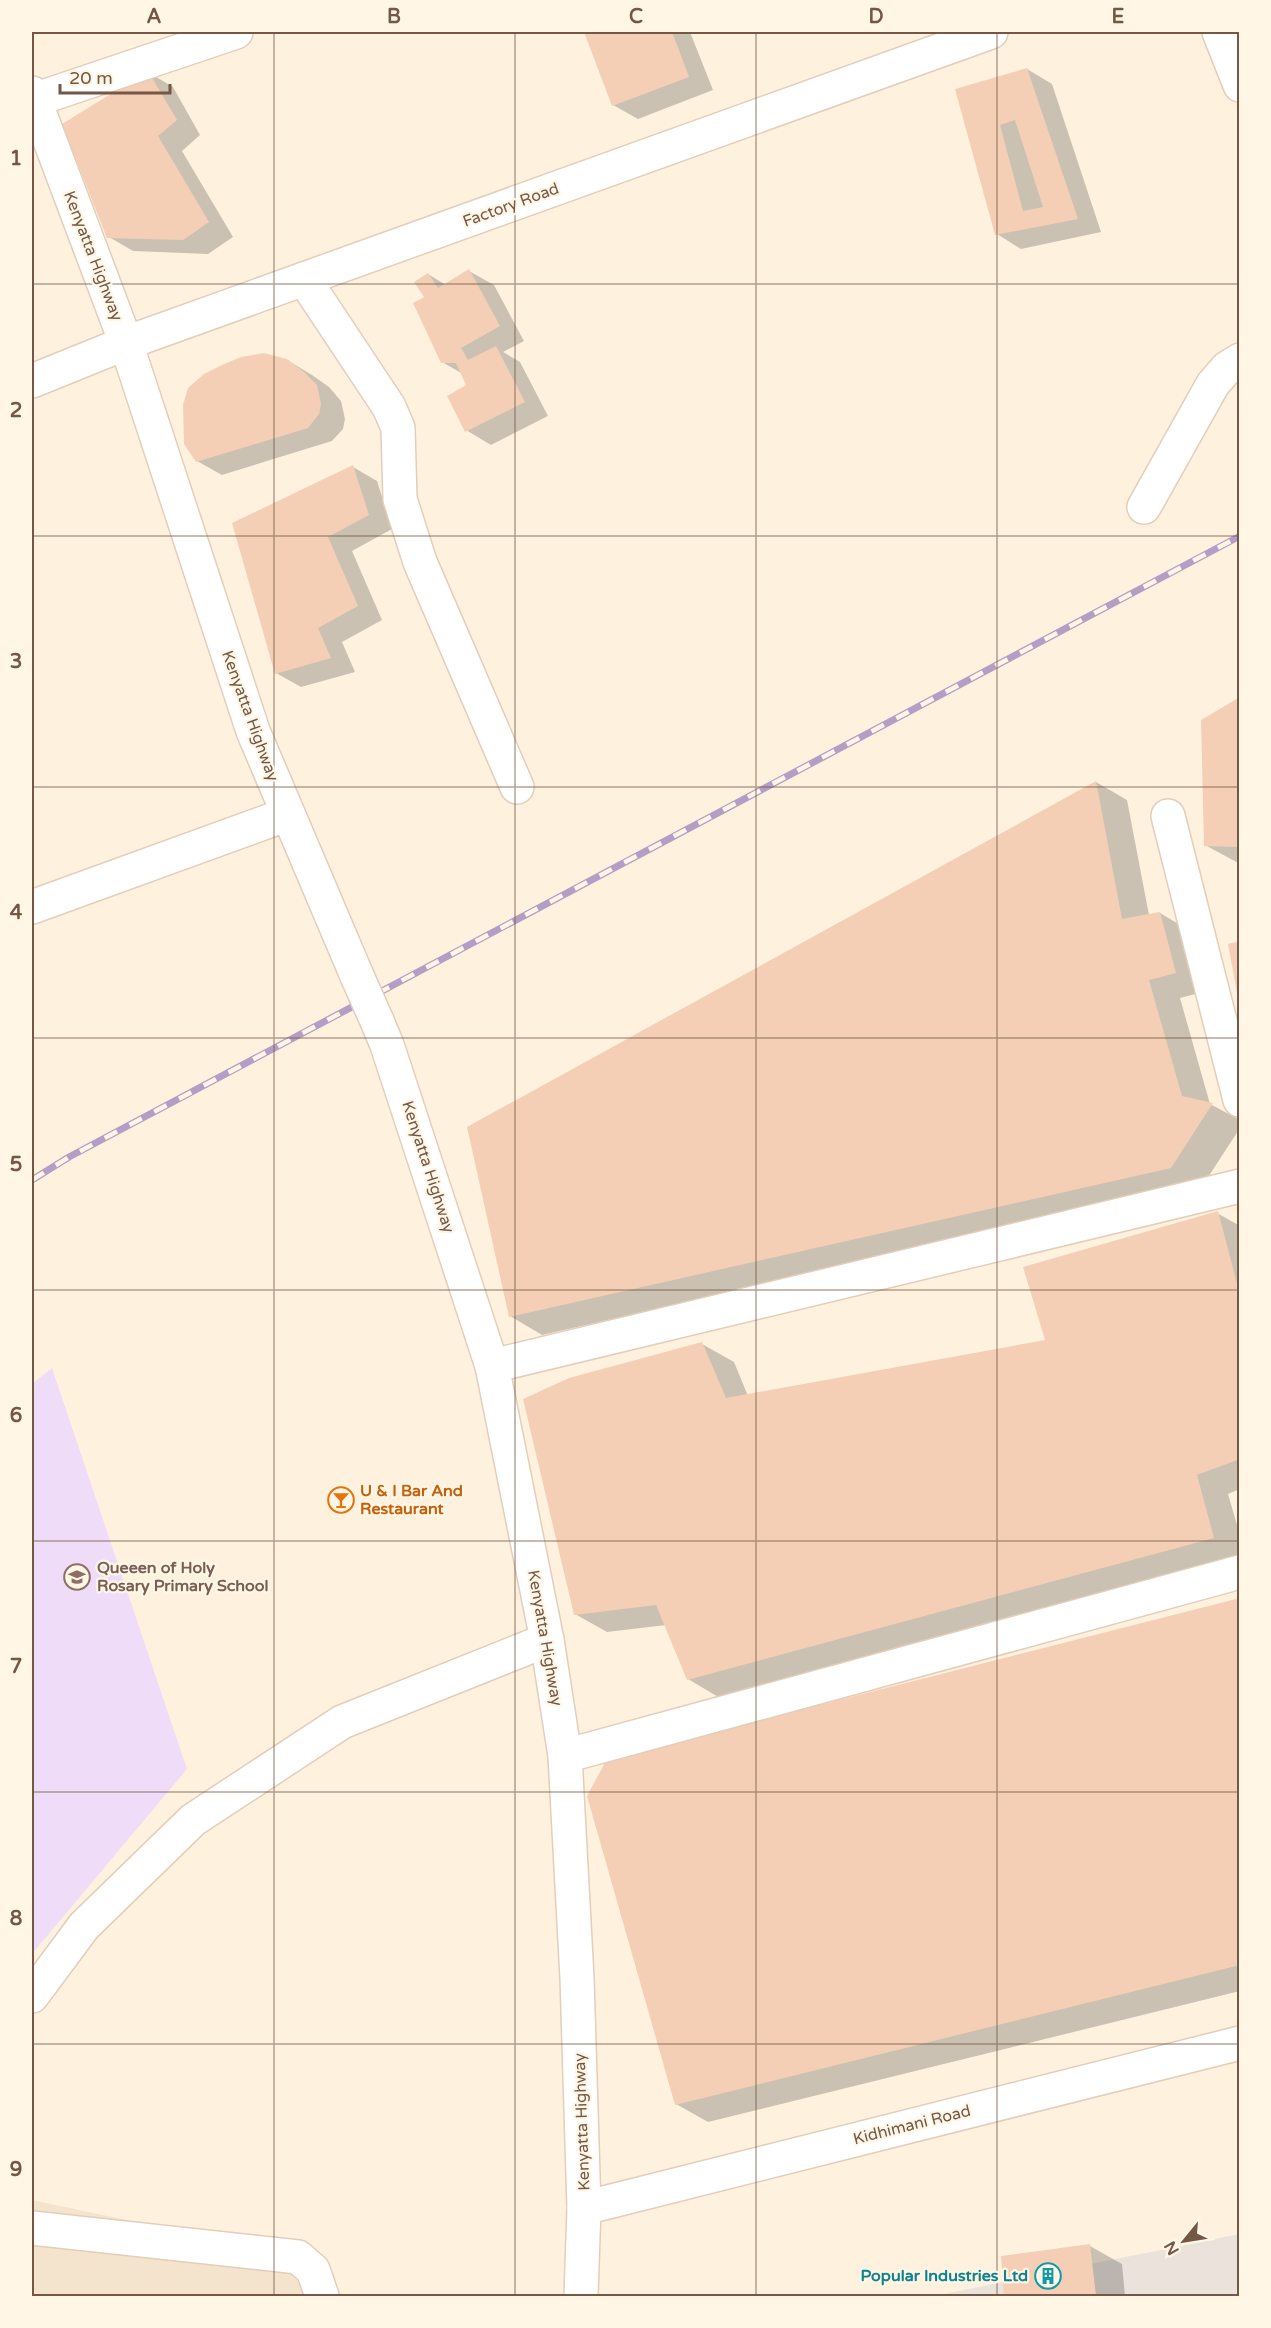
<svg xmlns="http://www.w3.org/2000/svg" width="1271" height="2328" viewBox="0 0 1271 2328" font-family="'Varela Round',sans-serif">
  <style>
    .residential { fill: #f5e4cd }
    .industrial { fill: #ebe3db }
    .education { fill: #efdcf9 }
    .shadow { fill: #0003 }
    .building { fill: #f4cfb5; fill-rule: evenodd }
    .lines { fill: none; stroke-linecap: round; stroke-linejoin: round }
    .minor-casing { stroke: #e2ceba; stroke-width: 36 }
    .minor { stroke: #fff; stroke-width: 33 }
    .rail-casing { stroke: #b49ec6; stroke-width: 7 }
    .rail { stroke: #fff6e6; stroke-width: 4.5; stroke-dasharray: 14; stroke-linecap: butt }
    .minor-bridge-casing { stroke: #e2ceba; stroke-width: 36; stroke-linecap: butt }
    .minor-bridge { stroke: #fff; stroke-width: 33 }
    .grid { fill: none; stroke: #755745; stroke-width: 1.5; stroke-opacity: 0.55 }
    .labels { text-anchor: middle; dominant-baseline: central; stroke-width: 4.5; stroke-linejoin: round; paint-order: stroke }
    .street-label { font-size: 16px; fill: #755745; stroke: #fff6e6 }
    .food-label { font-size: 16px; font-weight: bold; fill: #c56008; stroke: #fff6e6; text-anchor: start }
    .education-label { font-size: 16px; font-weight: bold; fill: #785e54; stroke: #fff6e6; text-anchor: start }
    .culture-label { font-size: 16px; font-weight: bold; fill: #0d838f; stroke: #fff6e6; text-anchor: end }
    .neatline { fill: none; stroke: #755745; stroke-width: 2 }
    .grid-label { font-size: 20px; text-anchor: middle; font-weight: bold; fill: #755745 }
  </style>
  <rect width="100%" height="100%" fill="#fef2df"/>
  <path class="residential" d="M32 2200 324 2262 320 2296H32Z"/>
  <path class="industrial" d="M1239 2234V2296H934Z"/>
  <path class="education" d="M52 1368 187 1769 32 1954V1384Z"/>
  <g class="shadow">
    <path d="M586 32H690L713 90 638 119 613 105Z"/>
    <path d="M1027 69 1052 84 1101 232 1021 249 997 234 957 90Z"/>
    <path d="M148 72 173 87 200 135 182 151 233 237 208 254 133 251 109 237Z"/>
    <path d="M469 271 494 285 524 341 503 352 520 362 548 416 491 445 466 430 468 385 463 374 442 362 426 297 428 274 446 285Z"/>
    <path d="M287 360 312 375 329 387 341 401 345 419 343 429 332 441 222 475 197 461Z"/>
    <path d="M353 467 377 481 392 529 352 551 382 620 342 642 355 672 301 687 276 673Z"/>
    <path d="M1240 699V864L1205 845Z"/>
    <path d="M1096 782 1127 800 1149 915 1160 913 1192 932 1207 991 1180 998 1210 1104 1240 1120V1128L1203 1185 542 1335 510 1316Z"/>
    <path d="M1217 1213 1240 1226V1489L1228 1494 1240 1535V1557L720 1698 688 1679 666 1625 607 1632 575 1614 702 1344 734 1362 748 1396 1047 1342Z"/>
    <path d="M1240 1599V1991L708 2122 676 2104Z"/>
    <path d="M1090 2246 1122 2264 1125 2296H1005L1002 2257Z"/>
  </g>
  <g class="building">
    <path d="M584 32H672L689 77 612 106Z"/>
    <path d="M1027 68 1078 219 995 235 955 89ZM1015 120 1043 207 1023 211 1000 125Z"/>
    <path d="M148 71 177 120 158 136 209 222 183 240 107 238 62 124Z"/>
    <path d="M469 269 500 326 461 348 468 360 496 346 525 402 465 432 447 396 466 385 456 363H441L413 303 424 297 414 282 428 273 438 288Z"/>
    <path d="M264 353 287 359 304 372 317 385 321 404 319 414 308 428 196 462 184 444 183 405 188 388 204 374 222 365 241 357Z"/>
    <path d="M353 465 369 515 328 537 358 606 318 628 331 658 275 674 232 523Z"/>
    <path d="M1240 697V847L1204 846 1201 720Z"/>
    <path d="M1096 781 1122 919 1160 912 1176 973 1149 980 1182 1096 1213 1103 1171 1168 509 1317 467 1127Z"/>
    <path d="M1240 941V998H1238L1228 944Z"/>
    <path d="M1218 1211 1240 1295V1459L1197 1475 1214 1538 687 1680 656 1605 574 1615 523 1399 569 1378 702 1342 726 1398 1045 1340 1023 1267Z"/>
    <path d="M1240 1598V1965L675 2105 587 1796 607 1759Z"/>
    <path d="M1090 2244 1096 2296H1004L1001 2256Z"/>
  </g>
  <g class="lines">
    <g class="minor-casing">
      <g id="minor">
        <path d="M1219 32 1240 85"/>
        <path d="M32 93 126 343 253 731 357 976"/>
        <path d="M34 100 236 32"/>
        <path d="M304 279 389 407 398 428 400 499 420 562 517 787"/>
        <path d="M32 381 126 343 991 32"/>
        <path d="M1144 507 1213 384 1227 368 1240 360"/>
        <path d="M1168 816 1240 1100"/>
        <path d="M32 907 288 814"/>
        <path d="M377 1021 387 1045 492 1366 547 1640 565 1756 577 1978 584 2208 581 2296"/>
        <path d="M492 1366 1240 1186"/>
        <path d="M565 1756 1240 1572"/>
        <path d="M32 1996 84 1926 193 1820 342 1722 547 1640"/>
        <path d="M584 2208 1240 2043"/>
        <path d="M32 2228 298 2257 313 2270 322 2296"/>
      </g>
    </g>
    <use href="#minor" class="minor"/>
    <g class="rail-casing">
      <path id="rail" d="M32 1180 69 1157 1240 536"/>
    </g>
    <use href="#rail" class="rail"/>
    <g class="minor-bridge-casing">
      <path id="minor-bridge" d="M357 976 377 1021"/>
    </g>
    <use href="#minor-bridge" class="minor-bridge"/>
  </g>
  <path class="grid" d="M274 32V2296M515 32V2296M756 32V2296M997 32V2296M32 284H1240M32 536H1240M32 787H1240M32 1038H1240M32 1290H1240M32 1541H1240M32 1792H1240M32 2044H1240"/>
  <defs>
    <g id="bar-ring" transform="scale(1.35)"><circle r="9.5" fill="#fff6e6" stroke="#e8710a" stroke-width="1.5"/><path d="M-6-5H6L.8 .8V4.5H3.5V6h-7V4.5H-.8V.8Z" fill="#e8710a"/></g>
    <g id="school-ring" transform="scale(1.35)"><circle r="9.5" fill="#fff6e6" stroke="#8d6e63" stroke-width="1.5"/><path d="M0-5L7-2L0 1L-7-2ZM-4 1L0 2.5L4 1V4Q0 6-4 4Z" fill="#8d6e63"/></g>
    <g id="building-ring" transform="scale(1.35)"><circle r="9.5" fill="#fff6e6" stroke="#0f9aa8" stroke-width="1.5"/><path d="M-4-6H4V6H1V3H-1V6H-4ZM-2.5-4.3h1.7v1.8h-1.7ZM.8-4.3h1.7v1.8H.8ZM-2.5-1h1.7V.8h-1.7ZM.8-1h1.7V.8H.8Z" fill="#0f9aa8"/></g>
  </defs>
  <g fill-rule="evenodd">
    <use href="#bar-ring" x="341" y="1500"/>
    <use href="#school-ring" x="77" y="1577"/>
    <use href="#building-ring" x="1048" y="2276"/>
  </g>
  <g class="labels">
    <g class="street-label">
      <text transform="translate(511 205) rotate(-20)">Factory Road</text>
      <text transform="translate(93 256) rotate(69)">Kenyatta Highway</text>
      <text transform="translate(250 716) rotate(70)">Kenyatta Highway</text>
      <text transform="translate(428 1167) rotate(72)">Kenyatta Highway</text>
      <text transform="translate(545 1638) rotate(80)">Kenyatta Highway</text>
      <text transform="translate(582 2122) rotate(-92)">Kenyatta Highway</text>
      <text transform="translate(912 2125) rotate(-14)">Kidhimani Road</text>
    </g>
    <g class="food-label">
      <text x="360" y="1491">U &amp; I Bar And<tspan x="360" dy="18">Restaurant</tspan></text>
    </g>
    <g class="education-label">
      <text x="97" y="1568">Queeen of Holy<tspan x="97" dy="18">Rosary Primary School</tspan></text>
    </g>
    <g class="culture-label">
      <text x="1028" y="2276">Popular Industries Ltd</text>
    </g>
  </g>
  <rect width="1271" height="2328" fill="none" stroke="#fff6e6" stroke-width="66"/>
  <g transform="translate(1184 2241) rotate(240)" stroke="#fff6e6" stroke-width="4.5" paint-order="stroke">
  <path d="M0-4.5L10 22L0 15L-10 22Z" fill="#755745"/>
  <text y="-9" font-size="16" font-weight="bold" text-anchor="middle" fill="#755745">N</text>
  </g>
  <path d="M60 84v9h110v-9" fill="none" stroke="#755745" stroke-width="3"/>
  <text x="69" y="84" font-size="18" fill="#755745" stroke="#fff6e6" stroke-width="4.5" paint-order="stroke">20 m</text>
  <rect x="33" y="33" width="1205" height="2262" class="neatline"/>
  <g class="grid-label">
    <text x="154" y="23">A</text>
    <text x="394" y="23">B</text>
    <text x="636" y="23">C</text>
    <text x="876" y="23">D</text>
    <text x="1118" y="23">E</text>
    <text x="16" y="165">1</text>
    <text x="16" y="417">2</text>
    <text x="16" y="668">3</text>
    <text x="16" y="919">4</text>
    <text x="16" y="1171">5</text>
    <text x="16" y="1422">6</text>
    <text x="16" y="1673">7</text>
    <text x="16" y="1925">8</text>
    <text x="16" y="2176">9</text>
  </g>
</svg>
